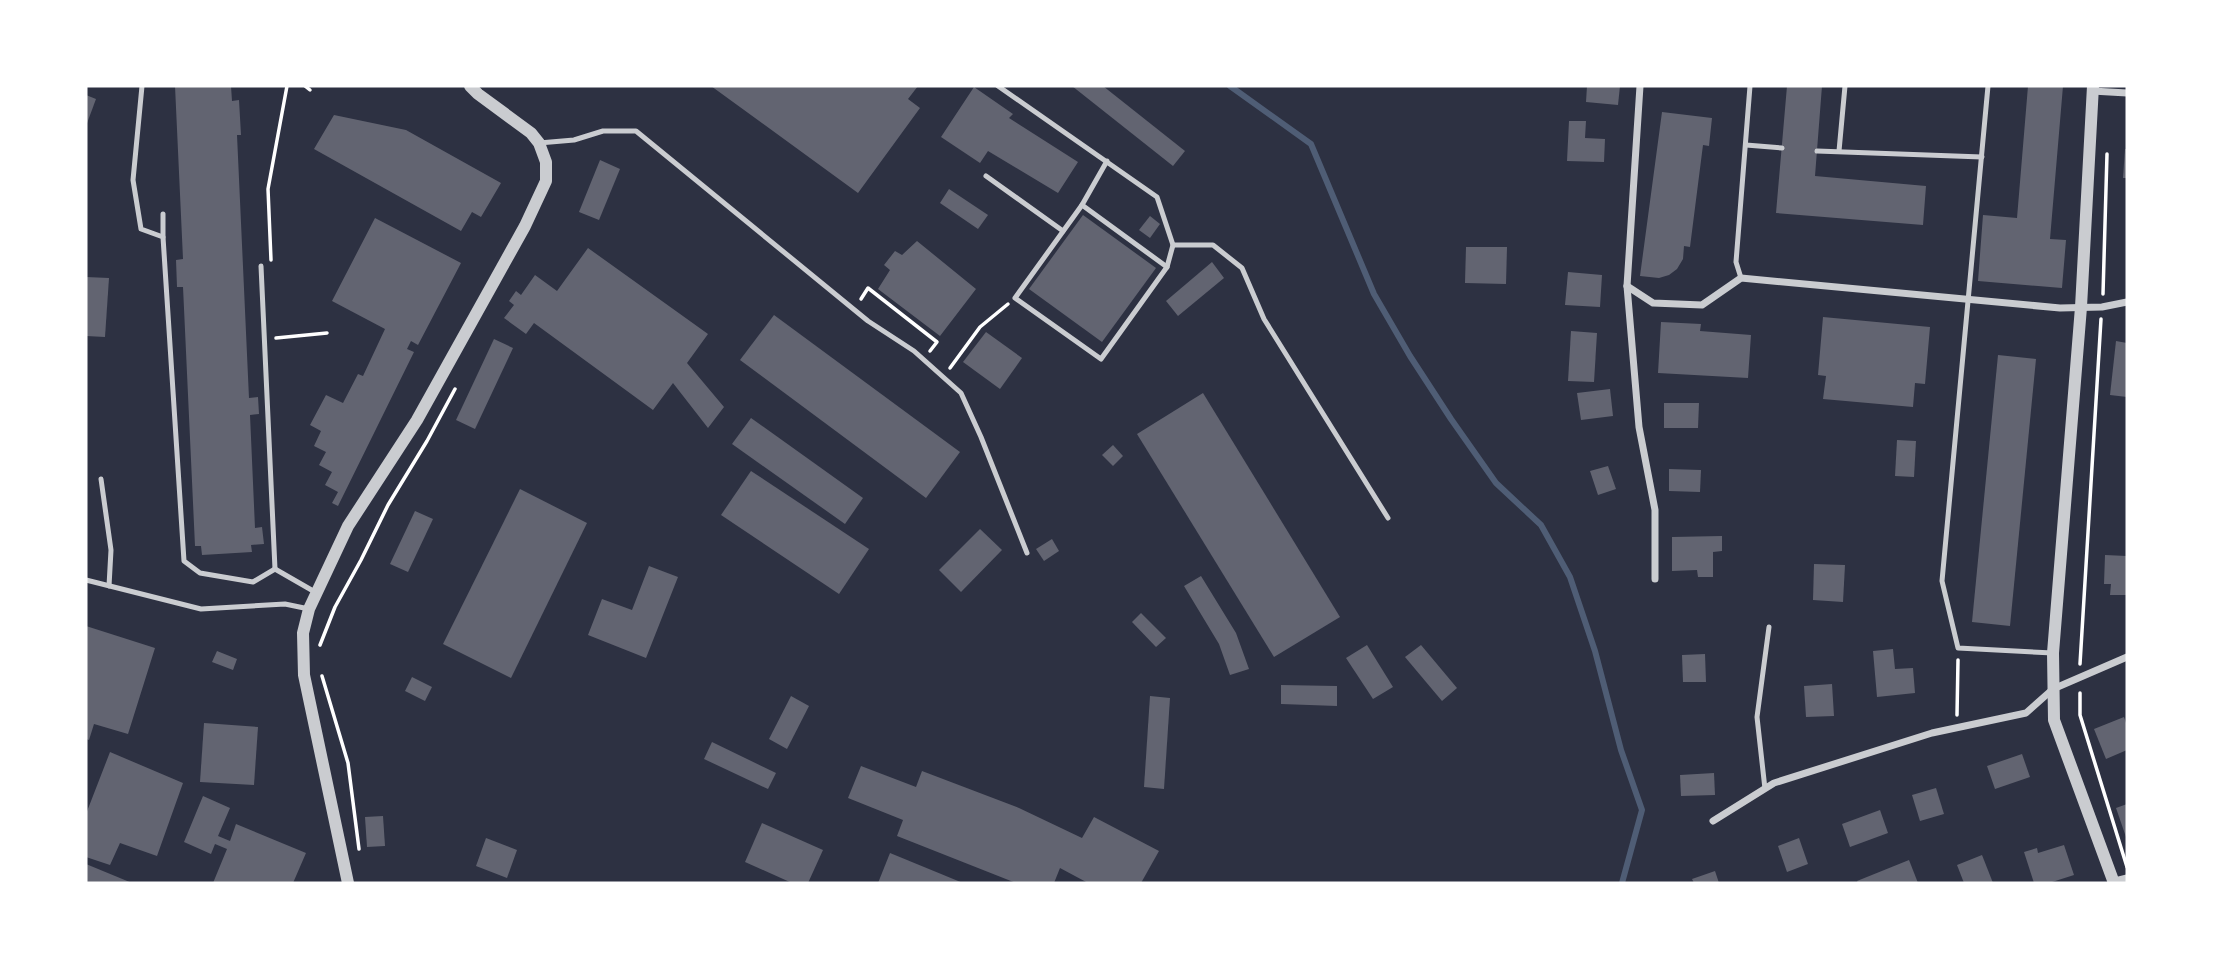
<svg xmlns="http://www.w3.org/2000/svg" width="2213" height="969" viewBox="0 0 2213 969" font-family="Helvetica,sans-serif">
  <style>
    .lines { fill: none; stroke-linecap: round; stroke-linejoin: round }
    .stream { stroke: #4f5d75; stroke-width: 6 }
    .building { fill: #626471 }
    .path { stroke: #fff; stroke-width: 3.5 }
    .service { stroke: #caccd0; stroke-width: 5 }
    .minor { stroke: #caccd0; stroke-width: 7 }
    .tertiary { stroke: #caccd0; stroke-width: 12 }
  </style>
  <rect width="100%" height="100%" fill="#2d3142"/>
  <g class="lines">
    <path class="stream" d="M1230 86 1311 144 1374 294 1410 356 1451 419 1496 483 1541 525 1570 577 1595 651 1621 750 1642 810 1622 883"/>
  </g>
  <g class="building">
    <path d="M175 86H231L232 101 239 100 241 135H237L249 398 258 397 259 414 250 415 255 528 262 527 264 544 251 545 252 552 202 555 201 546H195L183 287H177L176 260 183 259Z"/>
    <path d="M711 86H918L908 99 920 108 858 193Z"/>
    <path d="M1072 86H1103L1185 151 1173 166Z"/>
    <path d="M1587 86H1620L1618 105 1586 102Z"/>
    <path d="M1787 86H1822L1815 176 1926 186 1923 225 1776 213Z"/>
    <path d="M2028 86H2063L2050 239 2066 240 2062 288 1978 281 1983 215 2017 218Z"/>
    <path d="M974 87 1013 114 1009 118 1078 162 1058 193 988 151 980 163 941 137Z"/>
    <path d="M86 95 96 99 86 126Z"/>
    <path d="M1662 112 1712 118 1709 146 1703 145 1690 247 1684 246 1683 259 1677 269 1669 275 1659 278 1640 276Z"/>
    <path d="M334 115 406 130 501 183 481 217 472 212 461 231 314 149Z"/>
    <path d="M1569 121H1586L1585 138 1605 139 1604 162 1567 161Z"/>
    <path d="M2125 149H2127V178H2123Z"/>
    <path d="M600 160 620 169 599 220 579 212Z"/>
    <path d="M949 189 988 215 978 229 940 203Z"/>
    <path d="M1083 215 1156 268 1102 342 1029 289Z"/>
    <path d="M1150 216 1160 224 1150 238 1139 230Z"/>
    <path d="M375 218 461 263 418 345 411 341 407 349 414 352 338 506 332 503 338 492 325 485 332 472 319 465 326 452 314 446 321 431 310 425 326 395 343 403 358 374 363 376 385 329 332 301Z"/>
    <path d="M917 241 976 289 940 336 878 289 890 270 884 265 895 251 902 255Z"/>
    <path d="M1466 247H1507L1506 284 1465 283Z"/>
    <path d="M588 248 708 334 687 363 724 407 708 428 673 383 653 410 534 323 526 334 504 318 514 305 509 301 516 291 521 295 535 275 557 291Z"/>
    <path d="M1212 262 1224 278 1178 316 1166 301Z"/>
    <path d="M1568 272 1602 275 1600 307 1565 305Z"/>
    <path d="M86 277 109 278 105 337 86 336Z"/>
    <path d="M774 315 960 452 926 498 740 360Z"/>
    <path d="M1823 317 1930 327 1925 384 1915 383 1913 407 1823 399 1826 376 1818 375Z"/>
    <path d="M1661 322 1701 324 1700 331 1751 335 1748 378 1658 373Z"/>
    <path d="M1571 331 1597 333 1594 382 1568 381Z"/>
    <path d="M986 332 1022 358 1000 389 963 362Z"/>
    <path d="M494 339 513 348 475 429 456 420Z"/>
    <path d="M2116 341 2127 343V397L2110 395Z"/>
    <path d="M1998 355 2036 359 2010 626 1972 622Z"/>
    <path d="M1610 389 1613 416 1581 420 1577 393Z"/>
    <path d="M1203 393 1340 617 1274 657 1137 434Z"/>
    <path d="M1664 403H1699L1698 428H1664Z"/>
    <path d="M751 418 863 498 845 524 732 444Z"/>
    <path d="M1897 440 1916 441 1914 477 1895 476Z"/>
    <path d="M1113 445 1123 456 1113 466 1102 455Z"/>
    <path d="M1608 466 1616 489 1598 495 1590 471Z"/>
    <path d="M1669 469 1701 470 1700 492 1669 491Z"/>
    <path d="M751 471 869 549 839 594 721 515Z"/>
    <path d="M520 489 587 523 511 678 443 644Z"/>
    <path d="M415 511 433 519 408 572 390 564Z"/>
    <path d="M980 529 1002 550 961 592 939 570Z"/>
    <path d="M1722 536V551L1713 552V577H1698L1697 570 1672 571V537Z"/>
    <path d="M1052 539 1059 551 1044 561 1036 549Z"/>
    <path d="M2105 555 2127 556V595H2110L2111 584H2104Z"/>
    <path d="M1814 564 1845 565 1843 602 1813 600Z"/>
    <path d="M649 566 678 577 646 658 588 635 602 599 632 610Z"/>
    <path d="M1201 576 1236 633 1249 669 1230 675 1219 644 1184 586Z"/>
    <path d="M1141 613 1166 638 1156 647 1132 622Z"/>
    <path d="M86 626 155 648 128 734 94 724 89 740 86 739Z"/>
    <path d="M1367 645 1393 687 1373 699 1346 658Z"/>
    <path d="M1421 645 1457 688 1442 701 1405 657Z"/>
    <path d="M1893 649 1895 669 1913 668 1915 693 1877 697 1873 651Z"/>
    <path d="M217 651 237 659 233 670 212 662Z"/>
    <path d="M1705 654 1706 682H1683L1682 655Z"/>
    <path d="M412 677 432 687 425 701 405 691Z"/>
    <path d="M1832 684 1834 716 1806 717 1804 686Z"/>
    <path d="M1281 685 1337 686V706L1281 704Z"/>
    <path d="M791 696 809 706 787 749 769 739Z"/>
    <path d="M1150 696 1170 698 1164 789 1144 787Z"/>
    <path d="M2124 717 2127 726V750L2106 759 2094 729Z"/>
    <path d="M204 723 258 727 254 785 200 782Z"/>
    <path d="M712 742 776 773 768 789 704 759Z"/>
    <path d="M110 752 183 783 157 856 120 843 110 865 86 857V814Z"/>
    <path d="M2022 754 2030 777 1995 789 1987 766Z"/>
    <path d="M861 766 916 787 922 771 1019 808 1082 838 1094 817 1159 851 1141 883H1088L1060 868 1054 883H1016L897 836 903 820 848 798Z"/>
    <path d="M1714 773 1715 795 1681 796 1680 775Z"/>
    <path d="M1936 788 1944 814 1920 821 1912 795Z"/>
    <path d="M203 796 230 808 218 836 230 841 236 824 306 853 293 883H213L227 849 215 844 211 854 184 842Z"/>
    <path d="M2127 804V840L2116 808Z"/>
    <path d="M1880 810 1888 833 1850 847 1842 824Z"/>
    <path d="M383 816 385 846 367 847 365 817Z"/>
    <path d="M762 823 823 850 808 883H792L745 862Z"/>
    <path d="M486 838 517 850 507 878 476 866Z"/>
    <path d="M1799 838 1808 864 1787 872 1778 846Z"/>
    <path d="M2064 845 2074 875 2049 883H2034L2024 852 2037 848 2038 853Z"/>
    <path d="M890 853 963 883H878Z"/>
    <path d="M1982 855 1993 883H1964L1957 865Z"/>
    <path d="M1909 860 1918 883H1858L1857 881Z"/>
    <path d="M86 864 132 883H86Z"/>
    <path d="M1715 871 1719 883H1694L1692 879Z"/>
  </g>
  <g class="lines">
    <g class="path">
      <path d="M305 86 310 90"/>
      <path d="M271 260 268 189 287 86"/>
      <path d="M2103 294 2107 154"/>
      <path d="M861 299 868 288 937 342 930 351"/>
      <path d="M276 338 327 333"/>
      <path d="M950 368 980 327 1008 304"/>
      <path d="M320 645 335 607 361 560 388 505 427 441 455 389"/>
      <path d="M2080 664 2101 319"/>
      <path d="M322 676 348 763 359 849"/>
      <path d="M2080 693V715L2127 867"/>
      <path d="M1957 715 1958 660"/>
    </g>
    <g class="service">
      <path d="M142 86 133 180 141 229 163 237 184 561 200 573 253 582 275 569"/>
      <path d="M998 86 1157 197 1173 245 1167 267 1101 359 1015 298 1082 205 1107 161"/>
      <path d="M1988 86 1942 581 1958 648 2053 653"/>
      <path d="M539 143 574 140 603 131H636L868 321 914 351 961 393 981 437 1027 553"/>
      <path d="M1746 145 1782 148"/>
      <path d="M1817 151 1982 157"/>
      <path d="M1839 151 1845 86"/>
      <path d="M986 176 1063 231"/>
      <path d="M1082 205 1167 267"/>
      <path d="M163 214V237"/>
      <path d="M1173 245H1213L1242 268 1264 319 1388 518"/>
      <path d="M261 266 275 569"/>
      <path d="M1741 278 1736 262 1750 86"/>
      <path d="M101 479 111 550 109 586"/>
      <path d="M275 569 315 592"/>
      <path d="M86 580 201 609 285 604 309 609"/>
      <path d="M1765 789 1757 717 1769 627"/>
    </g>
    <g class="minor">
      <path d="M1640 86 1627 286 1639 427 1655 510V579"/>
      <path d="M2092 91 2127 93"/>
      <path d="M1627 286 1653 303 1702 305 1741 278 2060 308 2102 307 2127 302"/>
      <path d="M1713 821 1774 783 1932 733 2026 713 2053 689 2127 657"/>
      <path d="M2111 882 2127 878"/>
    </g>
    <g class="tertiary">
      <path d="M2093 86 2081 307 2053 653 2054 720 2114 883"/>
      <path d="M348 883 304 675 303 633 309 609 348 526 417 420 525 226 546 181V162L539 143 531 133 478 94 470 86"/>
    </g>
  </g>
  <rect width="2213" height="969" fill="none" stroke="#ffffff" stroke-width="175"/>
</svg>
